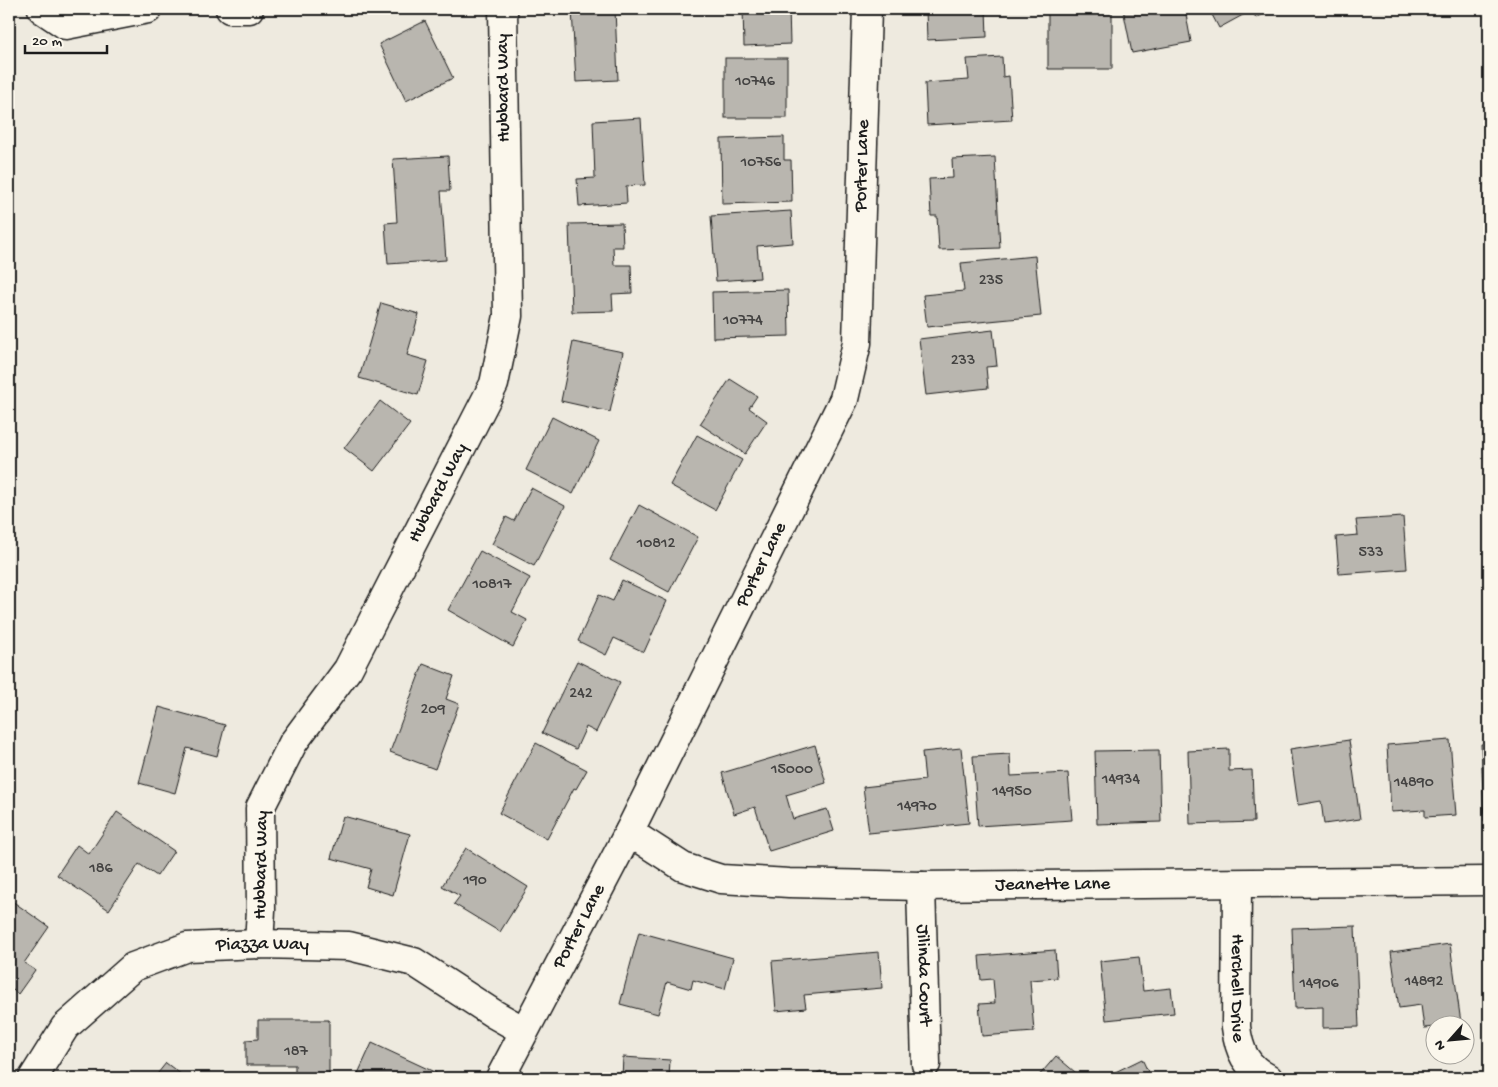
<svg xmlns="http://www.w3.org/2000/svg" width="1498" height="1087" viewBox="0 0 1498 1087" font-family="'Gochi Hand',sans-serif">
  <style>
    .building { fill: #b9b6af; stroke: #1c1c1c }
    .lines { fill: none; stroke-linecap: round; stroke-linejoin: round }
    .minor-casing { stroke: #1c1c1c; stroke-width: 31 }
    .minor { stroke: #fbf7ec; stroke-width: 28 }
    .labels { text-anchor: middle; dominant-baseline: central; stroke-width: 5; stroke-linejoin: round; paint-order: stroke }
    .number-label { font-size: 16px; fill: #434241 }
    .street-label { font-size: 19px; fill: #1c1c1c; stroke: #fbf7ec }
  </style>
  <rect width="100%" height="100%" fill="#eeeadf"/>
  <filter id="ink" filterUnits="userSpaceOnUse"><feTurbulence type="fractalNoise" baseFrequency=".02" numOctaves="2"/><feDisplacementMap in="SourceGraphic" scale="10" xChannelSelector="R" yChannelSelector="G"/><feConvolveMatrix kernelMatrix="1 2 1 2 8 2 1 2 1" color-interpolation-filters="sRGB"/></filter>
  <g filter="url(#ink)">
    <g class="building">
      <path d="M572 9H615L618 80 576 82Z"/>
      <path d="M743 9H789L790 44 744 46Z"/>
      <path d="M926 9H986L987 37 927 40Z"/>
      <path d="M1081 9H1112V69H1048V11H1081Z"/>
      <path d="M1123 9H1185L1191 42 1132 53Z"/>
      <path d="M1209 9H1273L1256 18 1252 10 1219 28Z"/>
      <path d="M425 21 453 78 406 101 379 44Z"/>
      <path d="M1002 57 1003 77 1009 76 1012 120 927 125 925 83 969 80 967 59Z"/>
      <rect x="725" y="58" width="62" height="60"/>
      <path d="M641 118 645 185 626 186 627 203 579 206 577 179 595 178 593 121Z"/>
      <path d="M784 137V160H791L792 202 722 204 721 139Z"/>
      <path d="M448 156 450 191H441L446 260 388 264 385 223 397 222 393 159Z"/>
      <path d="M995 157 1000 248 939 250 937 216H931L929 179 953 178 952 159Z"/>
      <path d="M791 211 793 243 757 246 760 278 716 281 711 216Z"/>
      <path d="M622 223 623 247H613L614 265H631L632 293 612 294 613 311 572 312 569 224Z"/>
      <path d="M1035 256 1041 316 927 327 923 295 964 291 961 263Z"/>
      <path d="M788 290 789 336 713 338 712 292Z"/>
      <path d="M381 303 419 314 407 355 428 361 418 395 359 378Z"/>
      <path d="M993 330 997 366 986 367 988 388 926 395 919 339Z"/>
      <path d="M573 342 623 352 610 412 561 401Z"/>
      <path d="M730 379 757 396 749 408 767 421 745 454 700 424Z"/>
      <path d="M380 401 410 424 374 471 344 448Z"/>
      <path d="M552 417 599 441 573 494 526 470Z"/>
      <path d="M697 435 742 460 715 510 670 485Z"/>
      <path d="M531 488 565 506 534 566 492 544 506 517 514 521Z"/>
      <path d="M639 505 698 537 669 592 610 560Z"/>
      <path d="M1403 517 1407 569 1339 574 1336 537 1358 535 1356 520Z"/>
      <path d="M480 551 530 578 512 612 527 620 513 647 448 610Z"/>
      <path d="M622 580 667 601 644 652 614 638 606 655 578 641 599 595 613 601Z"/>
      <path d="M577 661 620 682 596 732 586 727 576 749 542 733Z"/>
      <path d="M423 664 454 676 446 699 459 704 435 769 390 752Z"/>
      <path d="M159 707 225 725 217 756 187 748 175 793 139 783Z"/>
      <path d="M1349 740 1360 819 1324 824 1321 801 1298 805 1290 749Z"/>
      <path d="M1450 740 1456 815 1425 817V810L1391 812 1387 745Z"/>
      <path d="M536 743 587 770 576 789 574 788 547 839 499 813Z"/>
      <path d="M1481 744H1489V820L1484 821Z"/>
      <path d="M815 745 826 783 786 795 793 819 827 809 834 831 769 851 755 807 734 814 722 773Z"/>
      <path d="M961 748 969 823 869 833 863 787 925 780 922 752Z"/>
      <path d="M1229 749V771L1252 770 1254 822 1190 824 1188 751Z"/>
      <path d="M1159 750 1161 822 1097 824 1095 751Z"/>
      <path d="M1010 754 1011 776 1068 773 1072 820 978 826 973 756Z"/>
      <path d="M117 812 174 851 157 876 139 864 109 910 57 875 77 845 89 854Z"/>
      <path d="M343 816 410 834 393 895 366 887 371 869 331 858Z"/>
      <path d="M466 848 528 887 500 932 454 904 460 896 442 886Z"/>
      <path d="M12 901 49 927 24 963 35 970 18 994 9 987V906Z"/>
      <path d="M1355 926 1359 1027 1323 1028V1007L1295 1008 1292 928Z"/>
      <path d="M639 932 733 958 725 989 693 980 691 989 667 982 658 1014 620 1004Z"/>
      <path d="M1450 944 1461 1023 1436 1024V1027L1424 1028 1421 1005 1399 1008 1391 952Z"/>
      <path d="M1055 950 1057 978 1030 980 1034 1032 982 1036 979 1004 995 1003 993 979 981 980 979 956Z"/>
      <path d="M879 952 882 988 804 995 806 1008 776 1011 772 961Z"/>
      <path d="M1139 957 1143 991 1171 988 1174 1013 1106 1020 1100 961Z"/>
      <path d="M258 1020H329V1078H295V1065H246V1040L258 1039Z"/>
      <path d="M372 1043 445 1077V1078H356Z"/>
      <path d="M1056 1056 1082 1078H1037Z"/>
      <path d="M623 1057 670 1060 669 1078H622Z"/>
      <path d="M1142 1059 1151 1078H1103Z"/>
      <path d="M166 1063 186 1078H154Z"/>
      <path d="M821 1071 826 1078H808Z"/>
    </g>
    <g class="lines">
      <g class="minor-casing">
        <g id="minor">
          <path d="M42 9 66 25 148 9"/>
          <path d="M230 9H249"/>
          <path id="s1" d="M629 832 683 867 721 879 789 883 921 886 1489 881"/>
          <path id="s2" d="M1237 884 1236 1027C1239 1051 1246 1067 1268 1078"/>
          <path id="s3" d="M921 886 926 1064"/>
          <path id="s4" d="M259 944 261 910 260 808 293 743 348 669 494 384 508 316 503 9"/>
          <path id="s5" d="M33 1078 65 1027 133 967 187 947 259 944 349 946 414 962 494 1014 524 1031"/>
          <path id="s6" d="M500 1078 629 832 844 399 857 343 867 9"/>
        </g>
      </g>
      <use href="#minor" class="minor"/>
    </g>
  </g>
  <g class="labels">
    <g class="number-label">
      <text x="755" y="82">10746</text>
      <text x="761" y="163">10756</text>
      <text x="991" y="281">235</text>
      <text x="743" y="321">10774</text>
      <text x="963" y="361">233</text>
      <text x="656" y="544">10812</text>
      <text x="1371" y="553">533</text>
      <text x="492" y="585">10817</text>
      <text x="581" y="694">242</text>
      <text x="433" y="710">209</text>
      <text x="792" y="770">15000</text>
      <text x="1121" y="780">14934</text>
      <text x="1414" y="783">14890</text>
      <text x="1012" y="792">14950</text>
      <text x="917" y="807">14970</text>
      <text x="101" y="869">186</text>
      <text x="475" y="881">190</text>
      <text x="1424" y="982">14892</text>
      <text x="1319" y="984">14906</text>
      <text x="296" y="1052">187</text>
    </g>
    <g class="street-label">
      <text transform="translate(504 88) rotate(-91)">Hubbard Way</text>
      <text stroke="none"><textPath href="#s6" startOffset="996">Porter Lane</textPath></text>
      <text stroke="none"><textPath href="#s4" startOffset="499">Hubbard Way</textPath></text>
      <text stroke="none"><textPath href="#s6" startOffset="576">Porter Lane</textPath></text>
      <text transform="translate(262 865) rotate(-89)">Hubbard Way</text>
      <text stroke="none"><textPath href="#s1" startOffset="436">Jeanette Lane</textPath></text>
      <text stroke="none"><textPath href="#s6" startOffset="171">Porter Lane</textPath></text>
      <text stroke="none"><textPath href="#s5" startOffset="284">Piazza Way</textPath></text>
      <text stroke="none"><textPath href="#s3" startOffset="89">Jilinda Court</textPath></text>
      <text stroke="none"><textPath href="#s2" startOffset="104">Herchell Drive</textPath></text>
    </g>
  </g>
  <rect width="1498" height="1087" fill="none" stroke="#fbf7ec" stroke-width="30"/>
  <rect x="15" y="15" width="1468" height="1057" fill="none" stroke="#1c1c1c" stroke-width="2" filter="url(#ink)"/>
  <g transform="translate(1450 1040) rotate(243)"><circle r="24" fill="#fbf7ec" stroke="#a29f99"/>
  <path d="M0-4L9 19L0 12L-9 19Z" fill="#1c1c1c"/>
  <text y="-8" font-size="14" font-weight="bold" text-anchor="middle" fill="#1c1c1c">N</text>
  </g>
  <path d="M25 45v8h82v-8" fill="none" stroke="#1c1c1c" stroke-width="2.5"/>
  <text x="32" y="45" font-size="15" fill="#1c1c1c" stroke="#fbf7ec" stroke-width="4" paint-order="stroke">20 m</text>
</svg>
